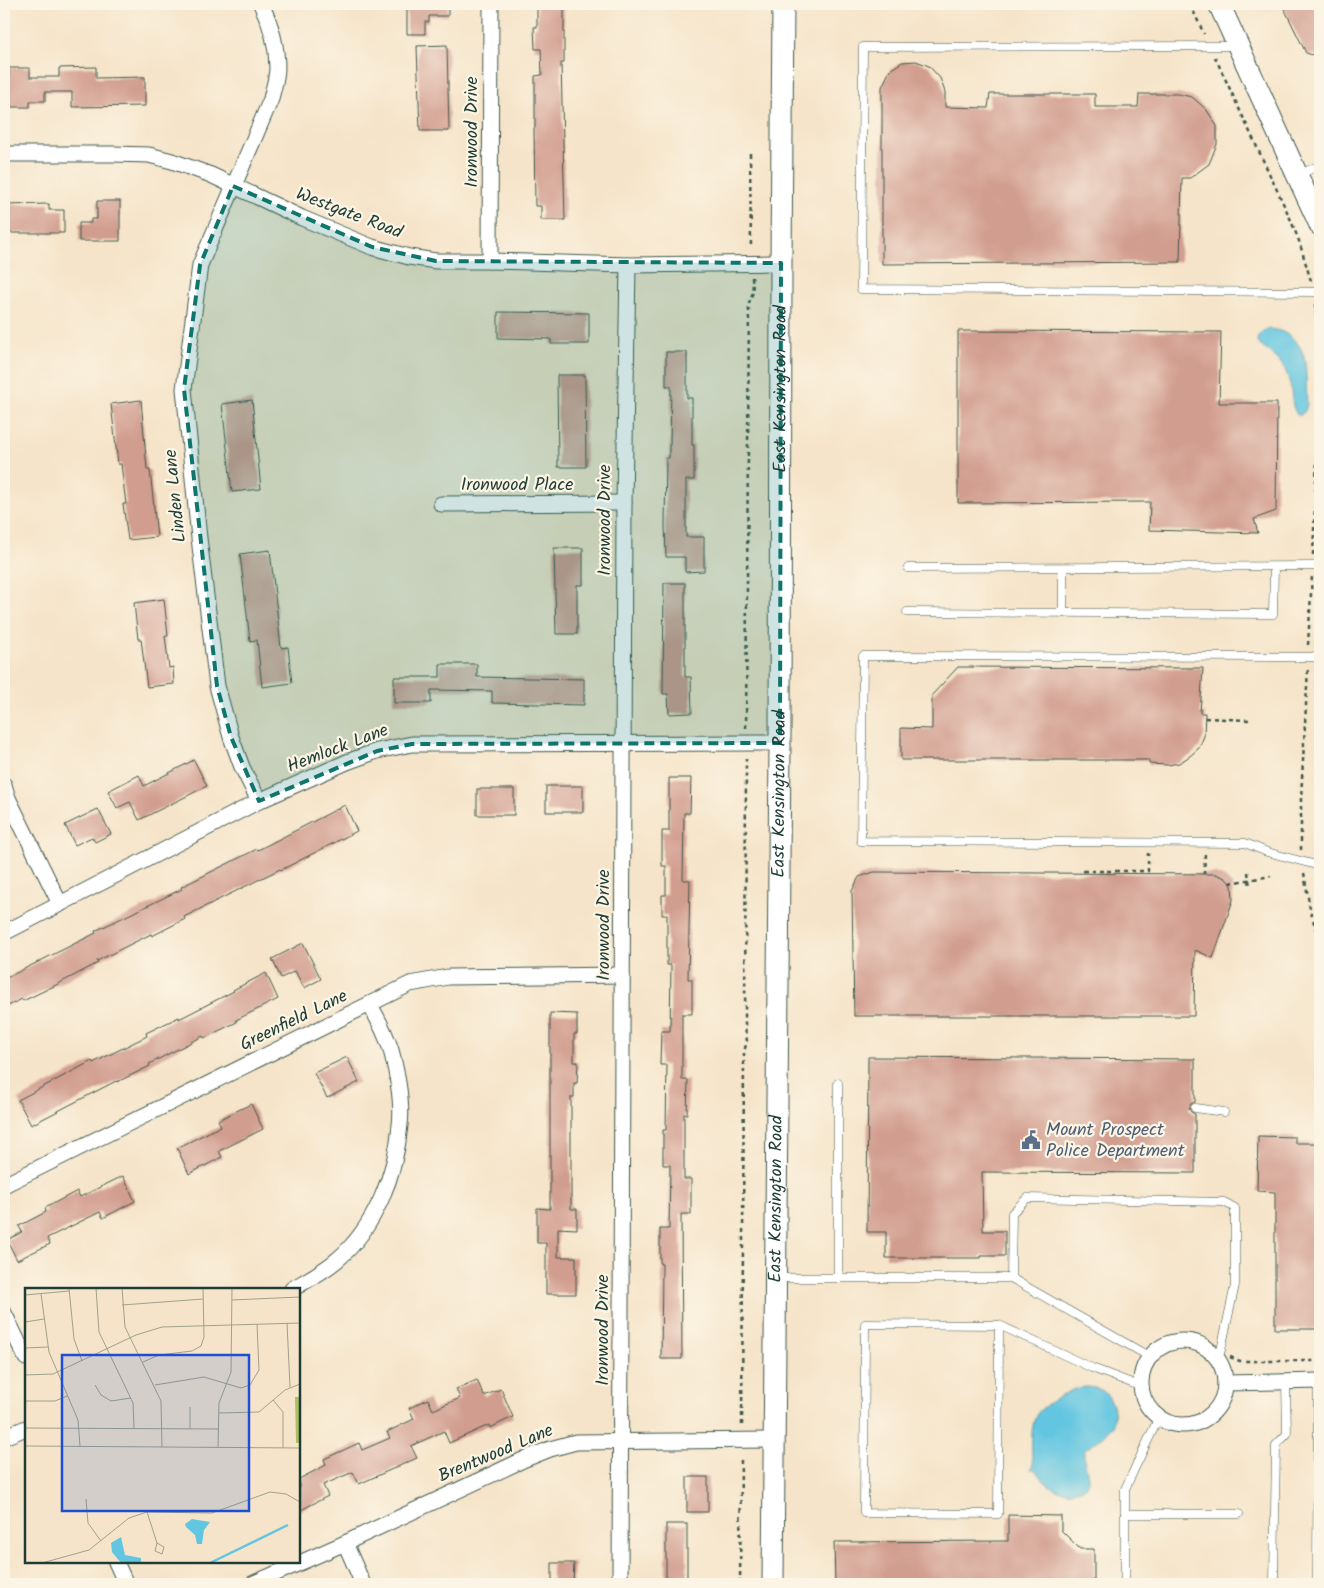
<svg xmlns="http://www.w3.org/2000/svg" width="1324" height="1588" viewBox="0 0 1324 1588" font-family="Kalam,sans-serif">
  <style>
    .water { fill: #63c6e1; stroke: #41828a }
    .building { fill: #d19d8f }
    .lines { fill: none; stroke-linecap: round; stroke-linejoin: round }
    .lane-casing { stroke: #3f564a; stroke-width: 9 }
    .street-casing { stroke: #3f564a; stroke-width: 17 }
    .secondary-casing { stroke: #3f564a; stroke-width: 23 }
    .path { stroke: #3f564a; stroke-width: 2.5; stroke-dasharray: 4 4; stroke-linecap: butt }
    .lane { stroke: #fff; stroke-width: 8 }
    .street { stroke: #fff; stroke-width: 15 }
    .secondary { stroke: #fff; stroke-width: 21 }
    .marked { fill: #0f766e; fill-opacity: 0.2; stroke: #0f766e; stroke-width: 4; stroke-dasharray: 10 6; stroke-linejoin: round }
    .labels { text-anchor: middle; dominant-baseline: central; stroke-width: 4.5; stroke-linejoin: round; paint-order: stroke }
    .street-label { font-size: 18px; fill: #1f3d34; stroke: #fcf5e5 }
    .service-label { font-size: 18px; fill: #4e5e75; stroke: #fcf5e5; text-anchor: start }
    .inset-river { fill: none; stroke: #63c6e1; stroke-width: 2.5 }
    .inset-road { fill: none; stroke: #9fa18d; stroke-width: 1 }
    .view { fill: #1d4ed8; fill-opacity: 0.15; stroke: #1d4ed8; stroke-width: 2.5 }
    .inset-edge { fill: none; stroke: #1f3d34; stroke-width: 2.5 }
  </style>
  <rect width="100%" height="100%" fill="#fcf5e5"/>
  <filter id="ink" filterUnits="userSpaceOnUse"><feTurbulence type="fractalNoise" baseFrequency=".02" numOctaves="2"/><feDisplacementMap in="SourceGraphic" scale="10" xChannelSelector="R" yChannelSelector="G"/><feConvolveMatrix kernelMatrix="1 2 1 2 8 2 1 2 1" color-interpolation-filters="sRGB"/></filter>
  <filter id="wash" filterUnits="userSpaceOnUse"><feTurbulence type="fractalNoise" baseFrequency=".0096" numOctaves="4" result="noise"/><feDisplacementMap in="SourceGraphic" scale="20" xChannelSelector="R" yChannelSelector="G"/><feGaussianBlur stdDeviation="1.12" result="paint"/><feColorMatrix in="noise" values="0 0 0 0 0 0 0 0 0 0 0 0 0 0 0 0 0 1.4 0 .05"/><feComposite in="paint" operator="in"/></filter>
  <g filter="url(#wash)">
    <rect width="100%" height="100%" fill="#f5e4c9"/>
    <g class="water">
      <path d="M1267 329C1284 329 1299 339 1304 357 1307 368 1306 392 1307 404L1305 411 1301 415H1297C1290 404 1293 393 1289 381 1284 360 1272 355 1257 343 1257 335 1261 332 1267 329Z"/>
      <path d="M1085 1387C1090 1387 1096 1388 1101 1390 1112 1396 1117 1412 1113 1423L1114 1425 1111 1426C1105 1438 1094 1442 1084 1451 1082 1464 1091 1472 1087 1486 1064 1498 1047 1489 1035 1469H1030L1033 1465C1031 1452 1030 1425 1037 1414 1042 1407 1052 1401 1059 1397 1068 1392 1075 1388 1085 1387Z"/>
    </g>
    <g id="blocks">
      <g class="building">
        <path d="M407 4H448V16H429V22H425V34H407Z"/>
        <path d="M537 4H564V63H561L565 220H541V206H535L534 128H535V76L542 75 541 49H535L534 27H537Z"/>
        <path d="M1282 4H1320V57L1306 53Z"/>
        <path d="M447 45 449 131H420L417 46Z"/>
        <path d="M916 61 929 66 940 78 945 92V107L988 108 990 94H1095V107H1138L1139 94H1178L1192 97 1206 109 1217 126V144L1209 164 1190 178H1182L1180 262 882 264V87L890 70 902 62Z"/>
        <path d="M96 67V78L145 77V106L72 107V92H45V101H30V107H9V68H30V77H59V68Z"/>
        <path d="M97 201H120V241H79V223H91V219H97Z"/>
        <path d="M49 204V210H64V233H4V205Z"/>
        <path d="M498 312 589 313V344H551V339L498 338Z"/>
        <path d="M958 331 1221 332 1219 403H1277L1276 511 1254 519 1258 533 1149 530 1150 502 958 503Z"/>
        <path d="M666 352H687V398H692V445H694V480H686V537H704V571L685 572V557H666L665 525 666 458H669V445H670L671 386H666Z"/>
        <path d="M557 375H585L586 467H558Z"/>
        <path d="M141 400 147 470H150L157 537 128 540 123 504H126L121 464H118L111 404Z"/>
        <path d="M252 400 261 489 232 492 222 404Z"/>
        <path d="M554 548H583V585H577V634H556Z"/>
        <path d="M270 550 281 648 288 647 292 683 262 687 257 640 250 641 240 554Z"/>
        <path d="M664 583H685V677H691L692 713 669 714 668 694H663Z"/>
        <path d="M164 599 168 636H165L169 668 173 667 174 684 147 687 141 639H138L134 603Z"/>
        <path d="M440 664H477V677L584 679V705L492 703V691L431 690V703H394V677H440Z"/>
        <path d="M958 667 1203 668 1200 713H1205L1204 736 1199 748 1190 756 1179 763 1168 765 1149 764V760H901V728L932 729V695Z"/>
        <path d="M194 760 207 786 139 820 130 802 117 808 108 791 139 775 144 786Z"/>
        <path d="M669 778H691L690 813H684L683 880H690L688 979H692V1014H682V1080H688L687 1114H684V1179H691V1214H681L682 1359H661L662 1264H660V1229H669L670 1165H663V1130H666L667 1065H660L661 1031H670L671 965H667V915H662V895H666V866H662V831H669Z"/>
        <rect x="546" y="786" width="37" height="26"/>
        <rect x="477" y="789" width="37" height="26"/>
        <path d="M345 805 357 831 281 870 280 869 184 917 185 919 152 936 151 934 97 961 98 963 56 985 23 1001 22 999 4 1008V979L96 933 95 931 182 889 181 887 257 849 258 850Z"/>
        <path d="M98 809 111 834 95 842 92 837 75 845 65 825Z"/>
        <path d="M874 872 1216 874 1225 878 1232 885 1233 900 1213 958 1195 950 1194 1016H854L852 891 859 877Z"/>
        <path d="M303 943 321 979 304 988 295 971 281 978 272 959Z"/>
        <path d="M266 973 278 999 236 1020 237 1022 204 1038 203 1036 149 1064 150 1066 117 1082 116 1081 31 1125 18 1100 92 1061 93 1063 147 1036 146 1033 179 1017V1019L234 991 233 990Z"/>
        <path d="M550 1013 577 1014V1034H574V1062H578L577 1083H574V1097H571V1209H577V1229L558 1228V1257H576V1294H546V1243H537V1208L550 1209Z"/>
        <path d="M347 1057 359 1082 327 1098 314 1073Z"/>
        <path d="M868 1057 1195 1059V1102L1191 1104 1189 1108 1191 1112 1195 1114V1173L982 1172 983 1231H1005V1256H981V1258H886V1232H867Z"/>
        <path d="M251 1104 263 1129 219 1151 222 1157 189 1174 177 1148 221 1126 218 1120Z"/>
        <path d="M1258 1136 1295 1137V1143H1320V1329H1275V1192L1257 1191Z"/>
        <path d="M123 1176 135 1201 103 1218 100 1212 47 1238 50 1244 17 1260 7 1240 22 1232 19 1226 46 1212 45 1208 77 1191 80 1197Z"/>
        <path d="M477 1380 484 1396 501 1389 513 1417 490 1428 489 1425 449 1443 444 1431 411 1446 417 1458 359 1484 353 1472 323 1485 328 1496 299 1511V1479L326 1465 324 1459 359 1443 362 1450 390 1438 387 1432 414 1419 409 1408 428 1399 433 1410 460 1398 456 1389Z"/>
        <rect x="687" y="1477" width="21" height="35"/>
        <path d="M1008 1515 1061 1516V1530L1080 1549H1094V1584H835L834 1542 1008 1541Z"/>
        <rect x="666" y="1524" width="21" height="60"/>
        <path d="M552 1563H574L573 1584H552Z"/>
      </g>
    </g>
  </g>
  <g filter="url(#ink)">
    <use href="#blocks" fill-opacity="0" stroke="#3f564a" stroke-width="1"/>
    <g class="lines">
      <g class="lane-casing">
        <g id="lane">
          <path d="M1237 46 863 47 861 289 1320 292"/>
          <path d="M1298 175 1320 165"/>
          <path d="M908 568 1320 566"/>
          <path d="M1063 568V613"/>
          <path d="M907 612 1273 614 1274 567"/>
          <path d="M1320 657 863 656 861 841 1245 843 1267 852 1320 866"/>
          <path d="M1195 1108 1224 1112"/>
          <path d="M778 1278H1011"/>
          <path d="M838 1278V1083"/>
          <path d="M999 1325 998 1514 864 1513 865 1324 999 1325 1092 1368 1142 1387"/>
          <path d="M1150 1357 1011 1278 1012 1213 1027 1198 1224 1202 1235 1208V1285L1221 1350 1218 1359"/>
          <path d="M1125 1514H1239"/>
          <path d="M1125 1584V1489L1159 1417"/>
          <path d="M1274 1584 1276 1445 1287 1434 1286 1382"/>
          <path d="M1317 1584 1318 1381"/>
        </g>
      </g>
      <g class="street-casing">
        <g id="street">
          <path d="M4 154H113L149 155 172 161 211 175 302 218 372 247 409 257 436 261H490L628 265 781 263"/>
          <path d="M490 261 491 4"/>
          <path d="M441 504 624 503"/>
          <path d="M4 785 8 798 60 904"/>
          <path d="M259 801 242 767 231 737 217 686 199 538 184 389 200 265 271 99C273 89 277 78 277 68 277 45 271 24 261 4"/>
          <path d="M4 933 259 801 347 762 377 751 412 744 780 743"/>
          <path d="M4 1185 410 984 448 977 622 975"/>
          <path d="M292 1289C307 1280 323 1272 337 1260 375 1228 396 1174 400 1125 403 1101 397 1073 391 1050 386 1034 378 1019 370 1005"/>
          <path d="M4 1313 26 1358"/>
          <circle cx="1183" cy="1383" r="42"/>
          <path d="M1225 1383 1320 1381"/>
          <path d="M4 1437 26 1428"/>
          <path d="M345 1543 363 1584"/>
          <path d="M116 1562 126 1584"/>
          <path d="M252 1584 345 1543 525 1459 550 1449 576 1442 774 1440"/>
          <path d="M620 1584 624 503 628 265"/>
        </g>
      </g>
      <g class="secondary-casing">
        <g id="secondary">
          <path d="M1219 4 1320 225"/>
          <path id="s1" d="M773 1584 780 743 781 263 783 4"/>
        </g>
      </g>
      <g class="path">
        <path d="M1190 4 1204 34"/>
        <path d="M1215 57 1290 218 1299 241 1311 281"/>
        <path d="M750 153 751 249"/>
        <path d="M1315 304 1320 354"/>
        <path d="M1313 555 1320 387"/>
        <path d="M1308 645 1312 576"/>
        <path d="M1205 718 1249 720"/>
        <path d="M746 728 749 303 753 292 752 277"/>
        <path d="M1301 850V798L1308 668"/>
        <path d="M1083 871H1148V853"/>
        <path d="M1248 872 1250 887"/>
        <path d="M1304 873 1310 909 1320 944"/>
        <path d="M1204 874 1205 853"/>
        <path d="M1230 883 1271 876"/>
        <path d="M1230 1357 1240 1361H1320"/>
        <path d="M742 1425 744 1052 747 1041 745 1028 746 759"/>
        <path d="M740 1584 741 1456"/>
      </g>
      <use href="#lane" class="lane"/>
      <use href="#street" class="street"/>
      <use href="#secondary" class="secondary"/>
    </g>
  </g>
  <path class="marked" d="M233 186 372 247 436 261 781 263 780 743 412 744 377 751 259 801 231 737 217 686 184 389 200 265Z"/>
  <defs>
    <g id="civic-bare" transform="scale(1.5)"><path d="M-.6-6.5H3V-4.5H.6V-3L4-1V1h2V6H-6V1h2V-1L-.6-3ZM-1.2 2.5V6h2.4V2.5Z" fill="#5c6f8a" stroke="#fcf5e5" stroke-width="2.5" paint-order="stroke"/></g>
  </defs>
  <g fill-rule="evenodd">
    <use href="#civic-bare" x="1031" y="1140"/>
  </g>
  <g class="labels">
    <g class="street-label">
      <text transform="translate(472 132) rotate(-90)">Ironwood Drive</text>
      <text transform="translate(349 214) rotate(21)">Westgate Road</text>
      <text stroke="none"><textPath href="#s1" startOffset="1195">East Kensington Road</textPath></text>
      <text x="517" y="485">Ironwood Place</text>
      <text transform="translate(176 496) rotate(-96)">Linden Lane</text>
      <text transform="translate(605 520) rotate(-90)">Ironwood Drive</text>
      <text transform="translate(338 749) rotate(-21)">Hemlock Lane</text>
      <text stroke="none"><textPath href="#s1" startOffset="790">East Kensington Road</textPath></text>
      <text transform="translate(604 925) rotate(-90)">Ironwood Drive</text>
      <text transform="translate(294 1021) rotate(-26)">Greenfield Lane</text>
      <text stroke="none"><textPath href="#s1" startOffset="385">East Kensington Road</textPath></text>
      <text transform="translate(603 1330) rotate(-90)">Ironwood Drive</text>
      <text transform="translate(496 1454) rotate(-23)">Brentwood Lane</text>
    </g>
    <g class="service-label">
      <text x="1046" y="1130">Mount Prospect<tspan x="1046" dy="21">Police Department</tspan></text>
    </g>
  </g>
  <g transform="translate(25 1288)">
    <rect width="275" height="275" fill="#f5e4c9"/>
    <path d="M270 109H275V155H271Z" fill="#abbf63"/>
    <path d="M167 231 185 234 179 242 177 256H172L170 247 161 239 160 236ZM96 249 100 267 116 270V275H96L87 264 86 255Z" fill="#63c6e1"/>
    <path class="inset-river" d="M185 275 263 237"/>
    <path class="inset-road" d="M44 0 49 51 57 73M71 0 74 44 108 115 109 140M97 0 100 39 136 113 137 159M16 6 24 64 53 132 55 158M0 7 44 3M207 12 275 9M97 17 178 11M0 34 19 31M262 35 265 99M0 60 23 59M118 74 134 67 167 63 176 58 179 49 178 0M0 87 28 86 111 47 137 39 275 35M70 97 76 107 86 113 106 110M130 97 179 89 216 100 225 97 234 82 232 36M248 112 258 124V160M0 113H30L42 108M165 119V140M194 125 234 124 260 102 275 96M0 140 193 141M0 158 275 160M193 159 194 115 206 84 207 0M61 211 63 235 76 253M122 224 132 255 130 263 137 266 139 259 132 255M17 275 64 262 104 230 122 224 187 225 245 204 261 206 275 214"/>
    <path class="view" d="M37 67H224V223H37Z"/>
    <rect width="275" height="275" class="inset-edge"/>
  </g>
  <rect width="1324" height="1588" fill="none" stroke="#fcf5e5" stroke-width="20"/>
</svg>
